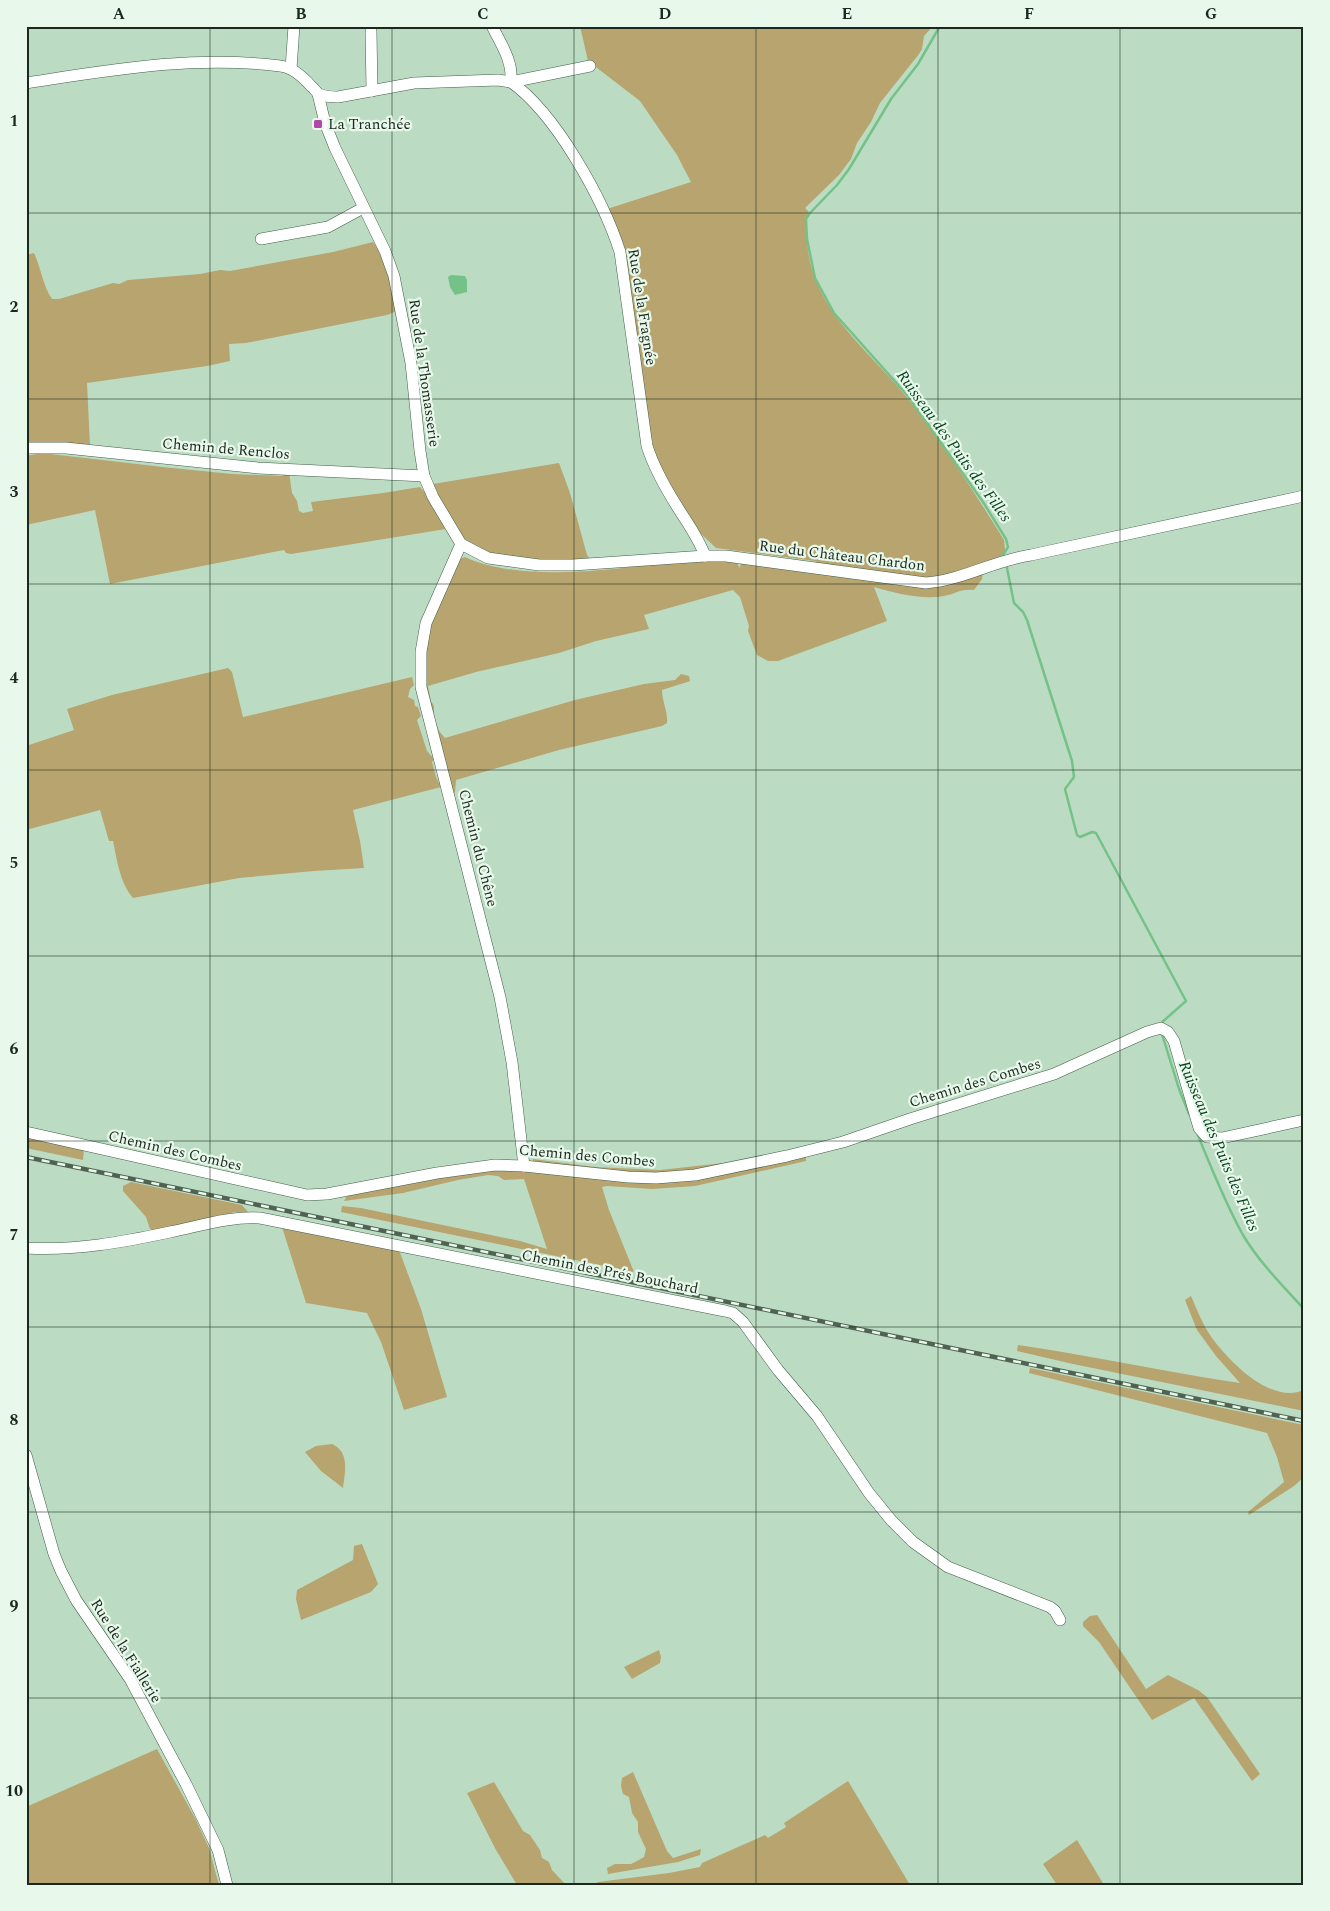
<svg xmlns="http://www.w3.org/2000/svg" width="1330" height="1911" viewBox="0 0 1330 1911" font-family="Spectral,serif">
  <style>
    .green { fill: #b7a46f }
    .water { fill: #75c288 }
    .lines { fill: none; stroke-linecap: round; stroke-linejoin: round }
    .stream { stroke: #75c288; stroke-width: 2.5 }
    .minor-casing { stroke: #415e47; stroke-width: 12 }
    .minor { stroke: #fff; stroke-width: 11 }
    .rail-casing { stroke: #506353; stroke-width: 4.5 }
    .rail { stroke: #e8f8eb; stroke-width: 2.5; stroke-dasharray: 8; stroke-linecap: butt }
    .grid { fill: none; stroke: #1c281e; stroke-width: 1; stroke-opacity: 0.55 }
    .poi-dot { fill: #b147a9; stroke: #e8f8eb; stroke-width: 2 }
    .labels { text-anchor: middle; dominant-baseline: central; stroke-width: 4.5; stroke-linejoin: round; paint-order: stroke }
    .poi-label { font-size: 15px; fill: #1c281e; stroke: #e8f8eb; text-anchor: start }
    .street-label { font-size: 15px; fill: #1c281e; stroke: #e8f8eb }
    .water-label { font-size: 16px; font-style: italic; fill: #05421e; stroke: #e8f8eb }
    .neatline { fill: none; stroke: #1c281e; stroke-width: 2 }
    .grid-label { font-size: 16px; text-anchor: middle; font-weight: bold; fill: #1c281e }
  </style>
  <rect width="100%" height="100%" fill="#bbdcc2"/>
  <g class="green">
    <path d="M580 26H933L924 36 922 49 919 54 880 103 871 122 857 143 851 159 839 175 805 208 809 212C804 221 806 230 807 241 812 315 877 355 917 410 948 452 977 496 1004 540L1005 550 999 560 969 569 922 580 816 565 815 561 716 548 697 530 664 475 651 446 653 442 650 434 626 255 607 209 691 182 677 155 640 101 588 61Z"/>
    <path d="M373 242 385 260 397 311 387 315 246 343 229 344 230 361 207 366 87 383 90 446H26V255L34 253C41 268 43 286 52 299H59L113 283 119 284 128 280 200 274 220 270 230 271 333 252Z"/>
    <path d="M42 453 163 467 232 474 283 476 284 473 289 472 292 493 297 501 299 511 303 513 313 511 311 502 383 493 420 487 428 496 446 529 291 554 286 553 284 550 110 584 95 510 26 525V456Z"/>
    <path d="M559 463 570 493 587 555 592 561C558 561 492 565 466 540 454 529 439 499 433 484Z"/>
    <path d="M465 557C509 578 583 573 631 567L633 565 713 561 736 562 740 568 741 561 885 583 983 570 982 579 974 590C957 589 957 594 944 596 924 600 893 593 874 587L887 621 778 661H768L757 655 748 631 749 626 740 597 733 590 644 615 649 629 596 641 559 653 476 672 428 686 431 701 434 706V717L439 731 445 738 575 700 644 684 675 680 681 674 689 676 690 681 662 690C662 701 668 712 667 723L662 726 559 750 456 780 455 793 453 792 425 679 428 630 460 559Z"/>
    <path d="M228 668 232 672 243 717 412 677 414 685 410 689 408 697 414 700 415 706 418 707 421 716 417 720 427 751 434 759 432 762 436 777 441 787 353 810 360 841 364 868 314 871 239 878 133 898C120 883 117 860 113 841H109L100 810 26 830V746L74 730 67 709 112 695Z"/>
    <path d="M26 1136 84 1149 83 1160 26 1148Z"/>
    <path d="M806 1154V1161L695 1186 652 1189 607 1186 602 1187 609 1210 634 1272 341 1212 342 1206 361 1208 520 1241 547 1249 524 1179 504 1180 498 1176 488 1175 458 1180 403 1193 344 1201 348 1194 488 1168 532 1171 533 1159 596 1167 660 1170Z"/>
    <path d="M131 1182 242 1205 248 1212H235L155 1232 150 1229 146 1217 123 1191V1186Z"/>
    <path d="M282 1227 399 1250 421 1309 447 1397 404 1410 381 1342 367 1313 306 1303Z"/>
    <path d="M1191 1296C1197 1310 1203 1325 1212 1338 1229 1361 1271 1405 1304 1390V1411L1073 1364 1017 1351 1018 1345C1093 1356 1166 1372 1240 1383L1216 1356 1197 1330 1185 1300Z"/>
    <path d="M1030 1368 1304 1425V1477L1294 1486 1249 1515 1248 1512 1284 1482 1277 1457 1267 1433 1029 1373Z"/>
    <path d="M332 1444C350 1452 345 1472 343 1488L321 1471 305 1452 316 1446Z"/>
    <path d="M362 1544 378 1584 371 1592 301 1620 296 1599 297 1590 353 1560 354 1546Z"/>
    <path d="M1097 1615 1146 1689 1168 1675 1198 1690 1207 1697 1260 1774 1252 1781 1194 1698 1152 1720 1099 1642 1083 1626V1622L1090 1616Z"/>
    <path d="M659 1650 661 1657 660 1663 632 1679 624 1667Z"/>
    <path d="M157 1749 195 1818 209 1848 219 1885H26V1807Z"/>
    <path d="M633 1772 667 1851 673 1858 701 1849 700 1855 678 1862 608 1874 607 1868 615 1864H631L637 1861 644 1857 646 1849 638 1832V1822L632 1813 629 1797 623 1794 621 1786 622 1778Z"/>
    <path d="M848 1781 910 1885H593L598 1882 669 1873 700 1867 702 1863 765 1835 768 1838 786 1827 784 1823Z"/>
    <path d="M494 1782 523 1831 530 1835 540 1850 542 1858 549 1862 552 1870 566 1885H517L496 1850 467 1793Z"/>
    <path d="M1077 1840 1104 1885H1057L1043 1864Z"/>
  </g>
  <path class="water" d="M451 275 465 276 467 280V292L455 295 450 287 448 277Z"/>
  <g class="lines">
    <g class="stream">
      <path d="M940 26 918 64 891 99 849 169 837 185 810 213 806 219 807 239 815 278 834 313 908 396 983 502 1006 539 1008 547 1003 555 1004 558"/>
      <path d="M1006 563 1014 603 1023 612 1027 620 1072 761 1074 777 1065 789 1077 835 1080 837 1092 832 1096 833 1186 1001 1160 1024"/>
      <path d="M1162 1034 1179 1089 1189 1114"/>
      <path d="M1197 1133C1211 1167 1225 1203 1243 1235 1259 1262 1283 1286 1304 1309"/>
    </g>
    <g class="minor-casing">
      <g id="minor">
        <path d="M492 26C501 44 513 61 511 82 556 114 603 199 620 252L647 446C654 468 666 489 678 508 688 524 699 539 705 556"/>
        <path d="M371 31 372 91"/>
        <path d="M291 69 294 26"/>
        <path d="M26 83C111 70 194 55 280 66 292 67 303 77 311 86 314 88 316 92 319 94 325 97 332 97 338 97L414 83 498 80 511 82 590 66"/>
        <path d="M318 94 325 123 335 148 385 251 394 276 411 363 420 451 424 476 433 497 461 544 488 558 539 565H573L705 556H726L926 583C963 580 995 560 1031 555L1304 496"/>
        <path d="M261 239 328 227 363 208"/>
        <path d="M26 448H66L258 468 424 476"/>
        <path d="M461 544 426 623 421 652V687L500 997 512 1062 524 1166"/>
        <path d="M26 1132 307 1195 327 1194 437 1173 495 1165 524 1166 628 1177 656 1178 695 1175 787 1156 843 1142 910 1119 1054 1074 1147 1032 1161 1028 1168 1032 1174 1041 1199 1128 1207 1137 1222 1138 1304 1120"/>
        <path d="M26 1248C75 1251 123 1242 170 1232 200 1226 230 1216 260 1218L725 1311 733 1313 743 1322 778 1370 817 1416 869 1493 891 1520 913 1542 948 1567 1050 1607 1055 1611 1060 1620"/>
        <path d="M26 1455 54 1554 61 1571 76 1600 130 1679 186 1784 218 1850 227 1885"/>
      </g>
    </g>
    <use href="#minor" class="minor"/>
    <g class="rail-casing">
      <path id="rail" d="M26 1157 1304 1421"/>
    </g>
    <use href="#rail" class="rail"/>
  </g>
  <path class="grid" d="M210 26V1885M392 26V1885M574 26V1885M756 26V1885M938 26V1885M1120 26V1885M26 213H1304M26 399H1304M26 584H1304M26 770H1304M26 956H1304M26 1141H1304M26 1327H1304M26 1512H1304M26 1698H1304"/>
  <rect class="poi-dot" x="313" y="119" width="10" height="10" rx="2.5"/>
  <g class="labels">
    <g class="poi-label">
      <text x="328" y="124">La Tranchée</text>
    </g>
    <g class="street-label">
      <text transform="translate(642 307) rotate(81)">Rue de la Fragnée</text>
      <text transform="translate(424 373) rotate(82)">Rue de la Thomasserie</text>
      <text transform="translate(226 449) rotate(5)">Chemin de Renclos</text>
      <text transform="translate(842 556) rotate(7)">Rue du Château Chardon</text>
      <text transform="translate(478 848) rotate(76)">Chemin du Chêne</text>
      <text transform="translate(975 1083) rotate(-17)">Chemin des Combes</text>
      <text transform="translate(175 1151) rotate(13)">Chemin des Combes</text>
      <text transform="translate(587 1156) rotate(5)">Chemin des Combes</text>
      <text transform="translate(610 1272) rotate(11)">Chemin des Prés Bouchard</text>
      <text transform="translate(126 1651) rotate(58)">Rue de la Fiallerie</text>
    </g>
    <g class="water-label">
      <text transform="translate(954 446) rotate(54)">Ruisseau des Puits des Filles</text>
      <text transform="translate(1219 1146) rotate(67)">Ruisseau des Puits des Filles</text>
    </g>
  </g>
  <rect width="1330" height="1911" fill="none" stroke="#e8f8eb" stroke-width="55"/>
  <rect x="28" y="28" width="1274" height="1856" class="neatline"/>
  <g class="grid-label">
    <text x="119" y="19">A</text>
    <text x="301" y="19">B</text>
    <text x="483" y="19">C</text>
    <text x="665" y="19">D</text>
    <text x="847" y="19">E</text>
    <text x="1029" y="19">F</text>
    <text x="1211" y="19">G</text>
    <text x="14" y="126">1</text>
    <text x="14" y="312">2</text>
    <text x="14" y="497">3</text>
    <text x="14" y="683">4</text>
    <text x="14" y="868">5</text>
    <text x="14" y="1054">6</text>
    <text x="14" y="1240">7</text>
    <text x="14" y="1425">8</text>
    <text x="14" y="1611">9</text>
    <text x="14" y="1796">10</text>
  </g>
</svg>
